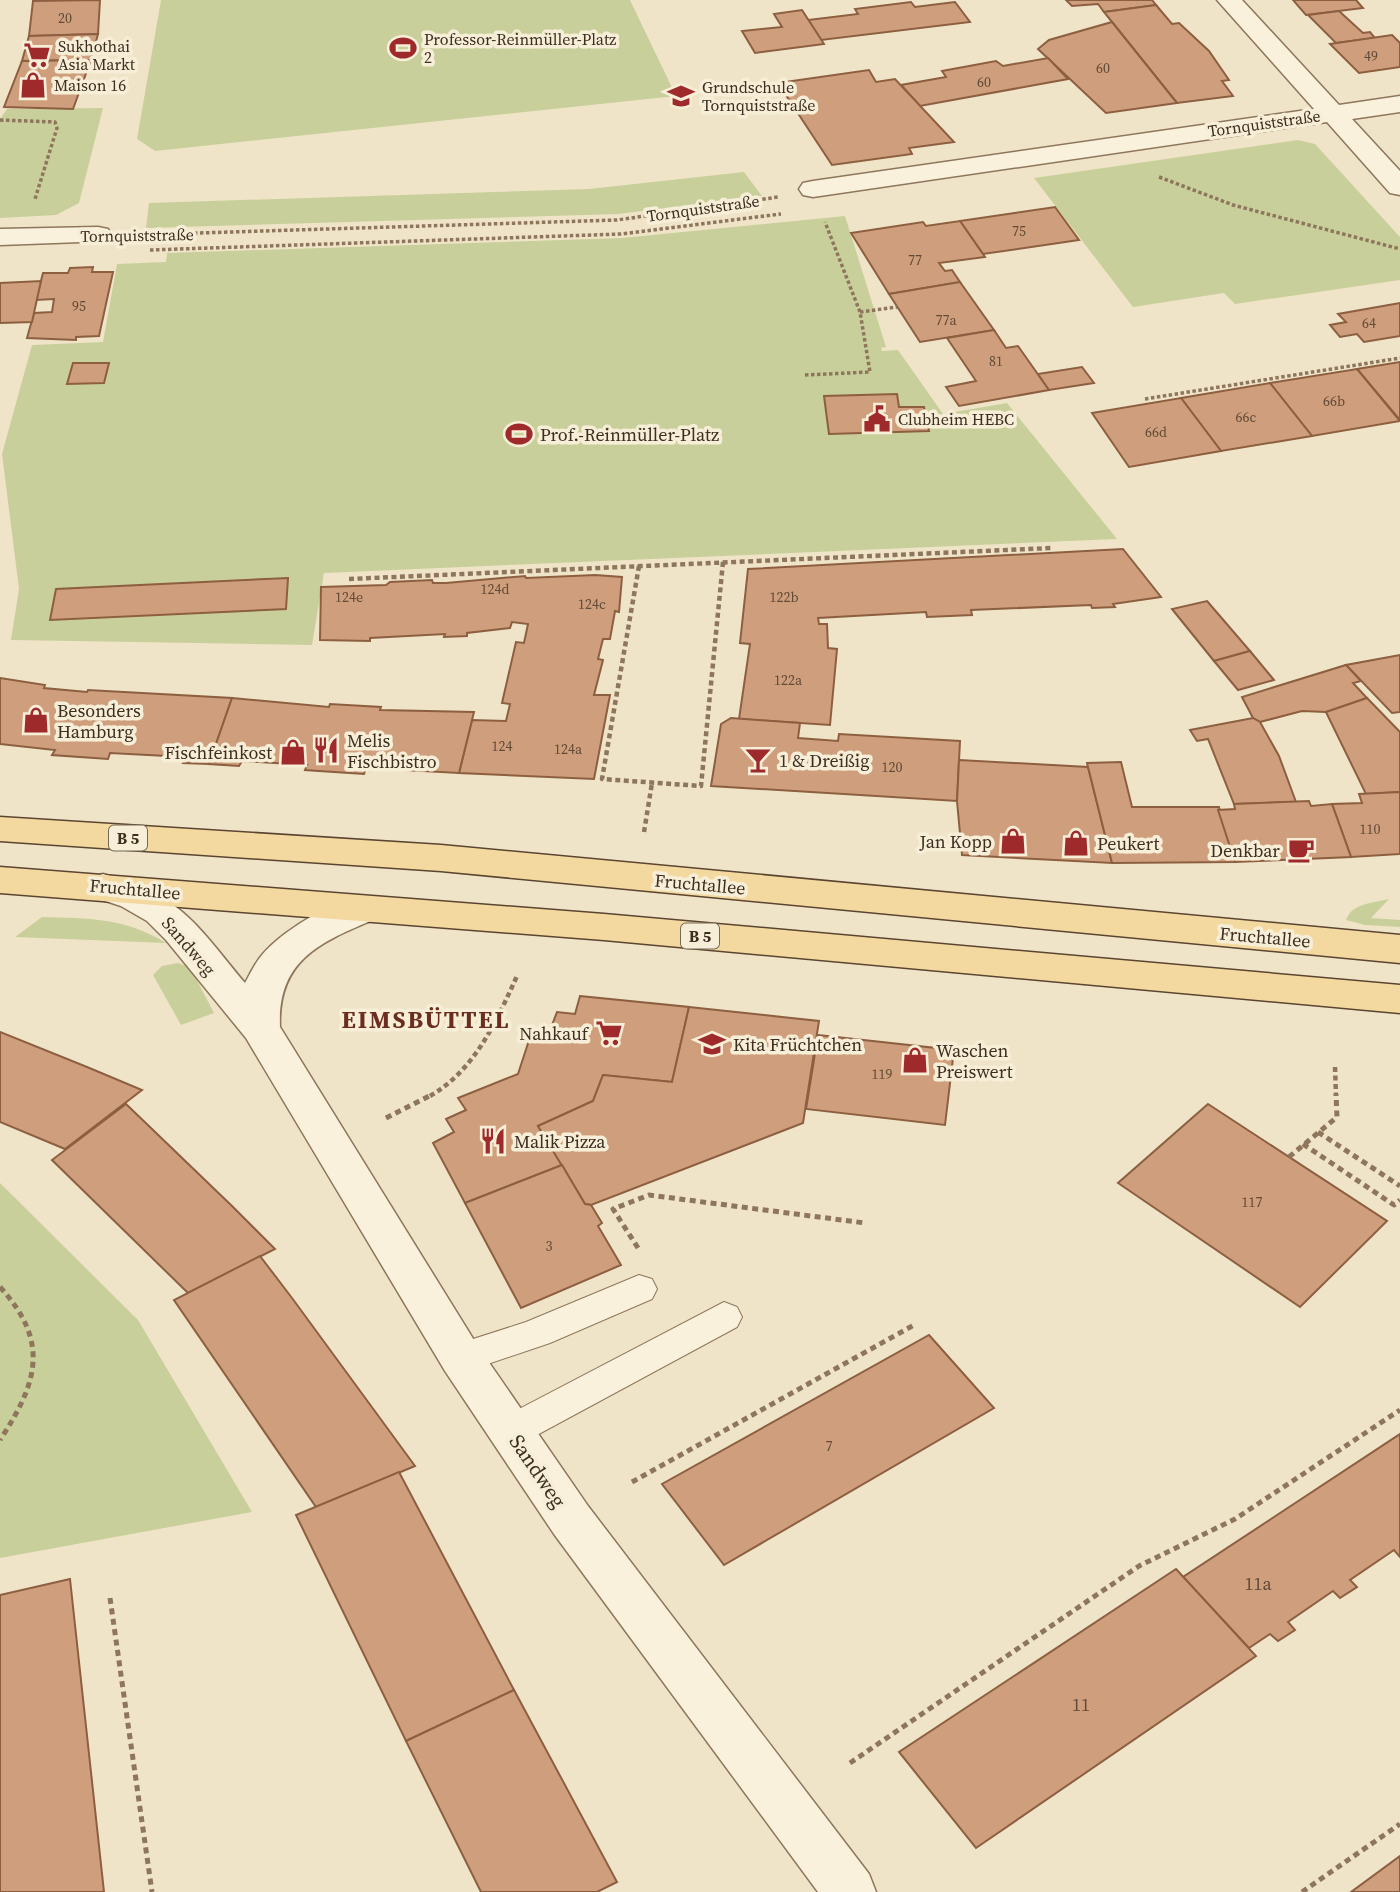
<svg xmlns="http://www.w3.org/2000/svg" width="1400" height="1892" viewBox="0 0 1400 1892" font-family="'Source Serif 4',serif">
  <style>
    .green { fill: #c9cf9b }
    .building { fill: #cf9f7d; stroke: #8d5f41; stroke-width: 2 }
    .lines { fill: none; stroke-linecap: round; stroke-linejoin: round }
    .service-casing { stroke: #8d765c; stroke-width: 2 }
    .minor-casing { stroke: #8d765c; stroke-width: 3 }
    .primary-casing { stroke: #5b4430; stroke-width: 3 }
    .path-far2 { stroke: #8d765c; stroke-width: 3.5; stroke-dasharray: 3.5 2.5; stroke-linecap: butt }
    .path-far1 { stroke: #8d765c; stroke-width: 4.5; stroke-dasharray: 5 3.5; stroke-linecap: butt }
    .path { stroke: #8d765c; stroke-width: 5; stroke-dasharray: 6 4.5; stroke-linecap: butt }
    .service { fill: #faf1dc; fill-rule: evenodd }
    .minor { fill: #faf1dc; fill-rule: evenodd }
    .primary { fill: #f3d9a0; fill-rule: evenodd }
    .labels { text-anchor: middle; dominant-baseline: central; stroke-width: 7; stroke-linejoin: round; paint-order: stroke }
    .number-label { font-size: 14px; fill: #624a37 }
    .far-poi-label { font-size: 16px; fill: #3d2e20; stroke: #f7eed8; text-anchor: start }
    .far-street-label { font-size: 16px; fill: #3d2e20; stroke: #f7eed8 }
    .shield { fill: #f7eed8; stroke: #756857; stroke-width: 2 }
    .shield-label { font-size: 16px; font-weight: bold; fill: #3d2e20 }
    .poi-label { font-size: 18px; fill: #3d2e20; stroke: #f7eed8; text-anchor: start }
    .street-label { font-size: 18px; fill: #3d2e20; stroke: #f7eed8 }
    .near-number-label { font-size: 18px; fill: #624a37 }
    .near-street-label { font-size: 21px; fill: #3d2e20; stroke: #f7eed8 }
    .district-label { font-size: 24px; font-weight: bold; letter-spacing: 2px; fill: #6b2e1e; stroke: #f7eed8 }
  </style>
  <rect width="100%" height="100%" fill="#f0e4c8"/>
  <g class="green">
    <path d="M161 0H630L676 96 155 151 137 139Z"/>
    <path d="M103 108 79 203 56 215 0 218V119L7 109Z"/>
    <path d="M1298 140 1315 144 1400 237V280L1235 304 1224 293 1133 307 1034 178Z"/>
    <path d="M744 172 762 196 618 214 146 228 149 203 589 189Z"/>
    <path d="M845 216 886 347 881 348 882 351 898 350 943 414 1007 403 1117 539 324 573 312 645 11 640 19 589 2 454 32 345 103 342 117 264 166 262 167 253 622 238Z"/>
    <path d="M1389 899 1371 918 1400 920V927L1365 925 1346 920C1352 903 1373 903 1389 899Z"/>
    <path d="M42 917C88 918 126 918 166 943L15 937Z"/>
    <path d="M178 963 190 967 214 1013 181 1025 153 975 162 966Z"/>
    <path d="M0 1183 138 1320 252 1512 0 1558Z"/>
  </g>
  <g class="building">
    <path d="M100 0 98 34 29 36 33 1Z"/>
    <path d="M1066 0H1152L1156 5 1104 12 1098 4 1072 6Z"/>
    <path d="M1293 0H1356L1363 8 1306 15Z"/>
    <path d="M911 2 915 7 955 2 970 22 821 40 808 20 858 14 855 9Z"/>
    <path d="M1156 5 1172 24 1179 23 1209 51 1229 80 1222 81 1233 96 1177 103 1104 12Z"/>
    <path d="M802 10 824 44 755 53 742 31 782 27 774 14Z"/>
    <path d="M1339 11 1363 33 1370 32 1375 38 1336 43 1308 15Z"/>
    <path d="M1112 22 1177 103 1106 113 1038 49 1049 40Z"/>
    <path d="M98 34 91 60 22 61 29 36Z"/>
    <path d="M1392 35 1400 43V67L1359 73 1330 44Z"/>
    <path d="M1048 58 1068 79 920 106 901 85 946 77 942 71 996 61 1003 66Z"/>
    <path d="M91 60 73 109 4 107 22 61Z"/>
    <path d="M869 70 876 82 895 79 954 142 909 148 912 154 832 165 778 83Z"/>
    <path d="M1055 207 1079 240 983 254 960 221Z"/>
    <path d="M960 221 985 257 939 263 945 271 952 270 960 282 889 294 851 233 923 222 926 226Z"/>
    <path d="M93 267 92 272H113L99 336 76 337V340L27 338 34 313 52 312 54 299 36 300 43 273H68L70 268Z"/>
    <path d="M41 281 32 322 0 323V283Z"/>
    <path d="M960 282 994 330 920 342 889 294Z"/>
    <path d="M1400 303V336L1364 342 1357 334 1340 337 1330 325 1346 322 1338 314Z"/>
    <path d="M994 330 1006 348 1018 346 1049 390 959 406 946 387 976 381 947 338Z"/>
    <path d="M1400 362V420L1357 369Z"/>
    <path d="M73 363H109L104 383 67 384Z"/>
    <path d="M1082 367 1094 383 1049 390 1038 374Z"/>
    <path d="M1357 369 1400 421 1312 436 1270 383Z"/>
    <path d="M1270 383 1312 436 1221 451 1181 398Z"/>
    <path d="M897 394 899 407H924L929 431 829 434 824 396Z"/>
    <path d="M1181 398 1221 451 1129 467 1092 413Z"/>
    <path d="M1123 549 1161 597 1113 604 1115 607 1092 608 1091 605 971 610 972 615 927 617 926 612 818 618 819 624H827L828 648 837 649 830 725 739 719 750 644 740 643 748 569Z"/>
    <path d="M595 575 622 577 619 612 615 611 610 639H603L598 659 603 660 594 695H610L594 779 459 773 472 720 506 721 510 704 502 703 516 642 524 643 528 624 512 622 510 628 467 633V636L444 637 445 634 370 638V641L320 640 321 587 386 585 390 582 432 580 433 583H446L525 576 526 578Z"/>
    <path d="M288 578 286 609 50 620 56 589Z"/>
    <path d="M1207 601 1250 651 1214 661 1172 609Z"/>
    <path d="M1250 651 1274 680 1238 690 1214 661Z"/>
    <path d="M1400 655V712L1392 713 1346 665Z"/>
    <path d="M1346 665 1361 681 1353 683 1367 698 1326 712 1302 711 1260 722 1253 718 1242 697Z"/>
    <path d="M0 678 45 685 44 688 87 692 88 690 232 698 209 764 183 763 186 757 110 753 108 759 52 755 55 750 0 744Z"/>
    <path d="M232 698 329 707 330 704 381 707 380 710 474 712 459 773 366 768 364 774 334 772 305 770 307 765 242 761 239 766 209 764Z"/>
    <path d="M1367 698 1400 732V792L1366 794 1326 712Z"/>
    <path d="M731 718 800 723 798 738 838 741 839 734 960 741 957 801 711 786 721 724Z"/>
    <path d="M1253 718 1260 722 1279 756 1296 802 1234 804 1208 739 1197 741 1190 730Z"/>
    <path d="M959 760 1088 767 1112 863 962 855 957 801Z"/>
    <path d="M1121 762 1132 807H1219L1235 862 1112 863 1087 763Z"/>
    <path d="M1400 792V854L1351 857 1332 804 1362 803 1359 794Z"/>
    <path d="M1309 801 1311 806 1332 804 1351 857 1235 862 1218 810 1235 809 1234 804Z"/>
    <path d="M580 996 689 1007 672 1082 603 1075 593 1101 538 1126 562 1165 465 1203 433 1143 454 1132 446 1119 466 1110 458 1098 518 1074 532 1031 549 1033 557 1012 575 1014Z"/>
    <path d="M689 1007 819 1021 803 1123 591 1205 585 1204 538 1126 593 1101 603 1075 672 1082Z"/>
    <path d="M0 1032 87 1067 142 1090 65 1149 0 1122Z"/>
    <path d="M818 1035 954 1050 945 1125 806 1109Z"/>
    <path d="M126 1104 232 1206 275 1249 188 1293 52 1160Z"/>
    <path d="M1208 1104 1387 1221 1300 1307 1118 1183Z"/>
    <path d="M562 1165 585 1204 591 1205 602 1223 598 1226 621 1265 521 1308 465 1203Z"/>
    <path d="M260 1256 292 1298 415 1466 316 1507 174 1300Z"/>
    <path d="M929 1335 994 1408 724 1565 662 1484Z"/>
    <path d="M1400 1434V1557L1394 1550 1350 1580 1357 1587 1340 1598 1333 1591 1288 1622 1295 1630 1278 1641 1270 1634 1249 1648 1183 1577Z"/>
    <path d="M399 1472 514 1690 406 1741 296 1515Z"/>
    <path d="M1176 1569 1256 1656 976 1848 899 1752Z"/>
    <path d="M70 1579 104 1892H0V1595Z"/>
    <path d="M514 1690 617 1882 597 1892H481L406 1741Z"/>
    <path d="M1400 1856V1892H1351Z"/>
  </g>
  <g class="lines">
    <g class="service-casing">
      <g id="service">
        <path d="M639 1275 652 1279 657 1289 652 1299 550 1343 461 1373 448 1369 443 1358 448 1347 526 1322Z"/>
        <path d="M724 1302 737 1307 742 1317 737 1327 524 1442 511 1447 498 1442 492 1431 498 1420Z"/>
      </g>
    </g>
    <g class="minor-casing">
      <g id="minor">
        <path d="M1217 0H1242L1339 105 1400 96V112L1352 119 1400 171V195L1390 193 1327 122 813 197 803 195 799 189 803 183 813 181 1314 109Z"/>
        <path d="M98 227 108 229 112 235 108 241 0 245V229Z"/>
        <path d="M103 874C182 896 195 923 245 983 250 974 255 963 262 955 283 929 348 889 380 899L386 908 380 917C324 941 277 957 280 1027L477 1345 588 1506 869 1874 876 1892H818L554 1534 445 1371 246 1038 166 940 147 921 121 906 90 896 84 887 90 878Z"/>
      </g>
    </g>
    <g class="primary-casing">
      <g id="primary">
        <path d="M0 817 441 845 1400 935V963L441 871 0 841Z"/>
        <path d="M0 867 604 914 1400 985V1013L604 940 0 893Z"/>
      </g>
    </g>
    <g class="path-far2">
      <path d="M0 120 55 122 57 128 35 199"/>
      <path d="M1159 177 1233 205 1400 249"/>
      <path d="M134 235 617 220 778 197"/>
      <path d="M150 250 621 234 781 214"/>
      <path d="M860 312 897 307"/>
      <path d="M805 375 870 372 860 312 825 222"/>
      <path d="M1145 399 1400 358"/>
    </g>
    <g class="path-far1">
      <path d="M639 566 602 779 701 786 723 562"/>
      <path d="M349 579 1051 548"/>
      <path d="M644 832 652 783"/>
      <path d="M1335 1067 1336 1096"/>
      <path d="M430 1096C475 1070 496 1022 517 976"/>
    </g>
    <g class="path">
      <path d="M386 1118 433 1094"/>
      <path d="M1318 1132 1400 1186"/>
      <path d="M1303 1144 1394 1205 1400 1200"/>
      <path d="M1289 1157 1337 1117 1336 1094"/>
      <path d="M638 1248 613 1209 649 1195 865 1223"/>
      <path d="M0 1287C50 1342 38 1382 0 1440"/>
      <path d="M632 1482 914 1325"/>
      <path d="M110 1598 152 1892"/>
      <path d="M850 1763 1139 1566 1235 1519 1400 1410"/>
      <path d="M1302 1892 1400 1824"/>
    </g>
    <use href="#service" class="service"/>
    <use href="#minor" class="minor"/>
    <use href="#primary" class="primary"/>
  </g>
  <defs>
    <g id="stadium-bare" transform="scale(2.1)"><path d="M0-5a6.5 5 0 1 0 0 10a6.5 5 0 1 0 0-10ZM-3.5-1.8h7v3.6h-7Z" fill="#9e2a2b" stroke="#f7eed8" stroke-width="2.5" paint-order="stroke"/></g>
    <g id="supermarket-bare" transform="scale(2.1)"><path d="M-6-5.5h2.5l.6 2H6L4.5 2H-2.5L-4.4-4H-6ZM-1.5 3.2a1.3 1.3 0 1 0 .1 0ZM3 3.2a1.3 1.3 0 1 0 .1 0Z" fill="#9e2a2b" stroke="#f7eed8" stroke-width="2.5" paint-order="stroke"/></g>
    <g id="shop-bare" transform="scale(2.1)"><path d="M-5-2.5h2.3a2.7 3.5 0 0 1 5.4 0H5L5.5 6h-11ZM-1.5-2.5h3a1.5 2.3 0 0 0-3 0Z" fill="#9e2a2b" stroke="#f7eed8" stroke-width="2.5" paint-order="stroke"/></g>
    <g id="school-bare" transform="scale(2.1)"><path d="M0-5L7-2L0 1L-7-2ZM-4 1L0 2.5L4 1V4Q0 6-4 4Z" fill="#9e2a2b" stroke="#f7eed8" stroke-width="2.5" paint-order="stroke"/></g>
    <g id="civic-bare" transform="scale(2.1)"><path d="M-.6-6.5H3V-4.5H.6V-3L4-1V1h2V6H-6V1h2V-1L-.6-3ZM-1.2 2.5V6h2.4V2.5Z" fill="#9e2a2b" stroke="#f7eed8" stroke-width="2.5" paint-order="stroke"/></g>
    <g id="restaurant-bare" transform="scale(2.1)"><path d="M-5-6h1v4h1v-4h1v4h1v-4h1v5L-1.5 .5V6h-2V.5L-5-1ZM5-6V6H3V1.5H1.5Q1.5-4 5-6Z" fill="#9e2a2b" stroke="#f7eed8" stroke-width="2.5" paint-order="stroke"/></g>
    <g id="bar-bare" transform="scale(2.1)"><path d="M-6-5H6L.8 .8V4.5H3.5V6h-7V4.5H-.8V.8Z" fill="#9e2a2b" stroke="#f7eed8" stroke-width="2.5" paint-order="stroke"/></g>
    <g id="cafe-bare" transform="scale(2.1)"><path d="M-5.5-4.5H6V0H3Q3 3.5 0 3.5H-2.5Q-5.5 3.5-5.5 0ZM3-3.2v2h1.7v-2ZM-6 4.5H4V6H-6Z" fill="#9e2a2b" stroke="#f7eed8" stroke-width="2.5" paint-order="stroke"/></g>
  </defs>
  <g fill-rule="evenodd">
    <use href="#stadium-bare" x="403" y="48"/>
    <use href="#supermarket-bare" x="37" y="55"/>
    <use href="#shop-bare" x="33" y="85"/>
    <use href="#school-bare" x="681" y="96"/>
    <use href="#civic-bare" x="877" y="419"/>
    <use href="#stadium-bare" x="519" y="434"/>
    <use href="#shop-bare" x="36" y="720"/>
    <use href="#restaurant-bare" x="326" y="750"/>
    <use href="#shop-bare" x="293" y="752"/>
    <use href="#bar-bare" x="758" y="760"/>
    <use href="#shop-bare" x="1013" y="841"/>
    <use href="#shop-bare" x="1076" y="843"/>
    <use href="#cafe-bare" x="1301" y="850"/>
    <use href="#supermarket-bare" x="609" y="1033"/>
    <use href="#school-bare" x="712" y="1044"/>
    <use href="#shop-bare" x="915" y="1060"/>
    <use href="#restaurant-bare" x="493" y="1141"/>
  </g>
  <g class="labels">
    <g class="number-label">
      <text x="65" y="18">20</text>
      <text x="1371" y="56">49</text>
      <text x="1103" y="68">60</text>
      <text x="984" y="82">60</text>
      <text x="1019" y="231">75</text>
      <text x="915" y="260">77</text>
      <text x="79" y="306">95</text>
      <text x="946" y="320">77a</text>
      <text x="1369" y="323">64</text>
      <text x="996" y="361">81</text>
      <text x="1334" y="401">66b</text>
      <text x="1246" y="417">66c</text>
      <text x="1156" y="432">66d</text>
      <text x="495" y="589">124d</text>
      <text x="349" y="597">124e</text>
      <text x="784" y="597">122b</text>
      <text x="592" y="604">124c</text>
      <text x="788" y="680">122a</text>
      <text x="502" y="746">124</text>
      <text x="568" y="749">124a</text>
      <text x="892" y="767">120</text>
      <text x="1370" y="829">110</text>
      <text x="882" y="1074">119</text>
      <text x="1252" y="1202">117</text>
      <text x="549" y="1246">3</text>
      <text x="829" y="1446">7</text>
    </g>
    <g class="far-poi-label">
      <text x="424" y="39">Professor-Reinmüller-Platz<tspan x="424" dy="18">2</tspan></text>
      <text x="58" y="46">Sukhothai<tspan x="58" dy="18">Asia Markt</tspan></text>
      <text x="54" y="85">Maison 16</text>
      <text x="702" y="87">Grundschule<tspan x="702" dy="18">Tornquiststraße</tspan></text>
      <text x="898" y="419">Clubheim HEBC</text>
    </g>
    <g class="far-street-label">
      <text transform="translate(1264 123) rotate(-8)">Tornquiststraße</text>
      <text transform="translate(703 208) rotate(-8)">Tornquiststraße</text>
      <text transform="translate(137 235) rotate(-1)">Tornquiststraße</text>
    </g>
    <g class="shield">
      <rect x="109" y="825.5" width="38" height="25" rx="5"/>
      <rect x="681" y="923.5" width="38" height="25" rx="5"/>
    </g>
    <g class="shield-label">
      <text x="128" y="838">B 5</text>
      <text x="700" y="936">B 5</text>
    </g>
    <g class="poi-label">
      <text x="540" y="434">Prof.-Reinmüller-Platz</text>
      <text x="57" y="710">Besonders<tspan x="57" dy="21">Hamburg</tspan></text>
      <text x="347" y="740">Melis<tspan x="347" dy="21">Fischbistro</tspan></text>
      <text x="272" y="752" text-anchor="end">Fischfeinkost</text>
      <text x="779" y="760">1 &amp; Dreißig</text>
      <text x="992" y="841" text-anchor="end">Jan Kopp</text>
      <text x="1097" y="843">Peukert</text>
      <text x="1280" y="850" text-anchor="end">Denkbar</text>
      <text x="588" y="1033" text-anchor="end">Nahkauf</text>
      <text x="733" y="1044">Kita Früchtchen</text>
      <text x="936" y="1050">Waschen<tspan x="936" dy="21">Preiswert</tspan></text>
      <text x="514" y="1141">Malik Pizza</text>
    </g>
    <g class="street-label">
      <text transform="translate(700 884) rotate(5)">Fruchtallee</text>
      <text transform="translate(135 889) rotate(5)">Fruchtallee</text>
      <text transform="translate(1265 937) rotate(5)">Fruchtallee</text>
      <text transform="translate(189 946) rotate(49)">Sandweg</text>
    </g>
    <g class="near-number-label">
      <text x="1258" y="1583">11a</text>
      <text x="1081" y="1704">11</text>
    </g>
    <g class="near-street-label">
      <text transform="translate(538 1471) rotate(56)">Sandweg</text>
    </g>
    <g class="district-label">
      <text x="426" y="1019">EIMSBÜTTEL</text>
    </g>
  </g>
</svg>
